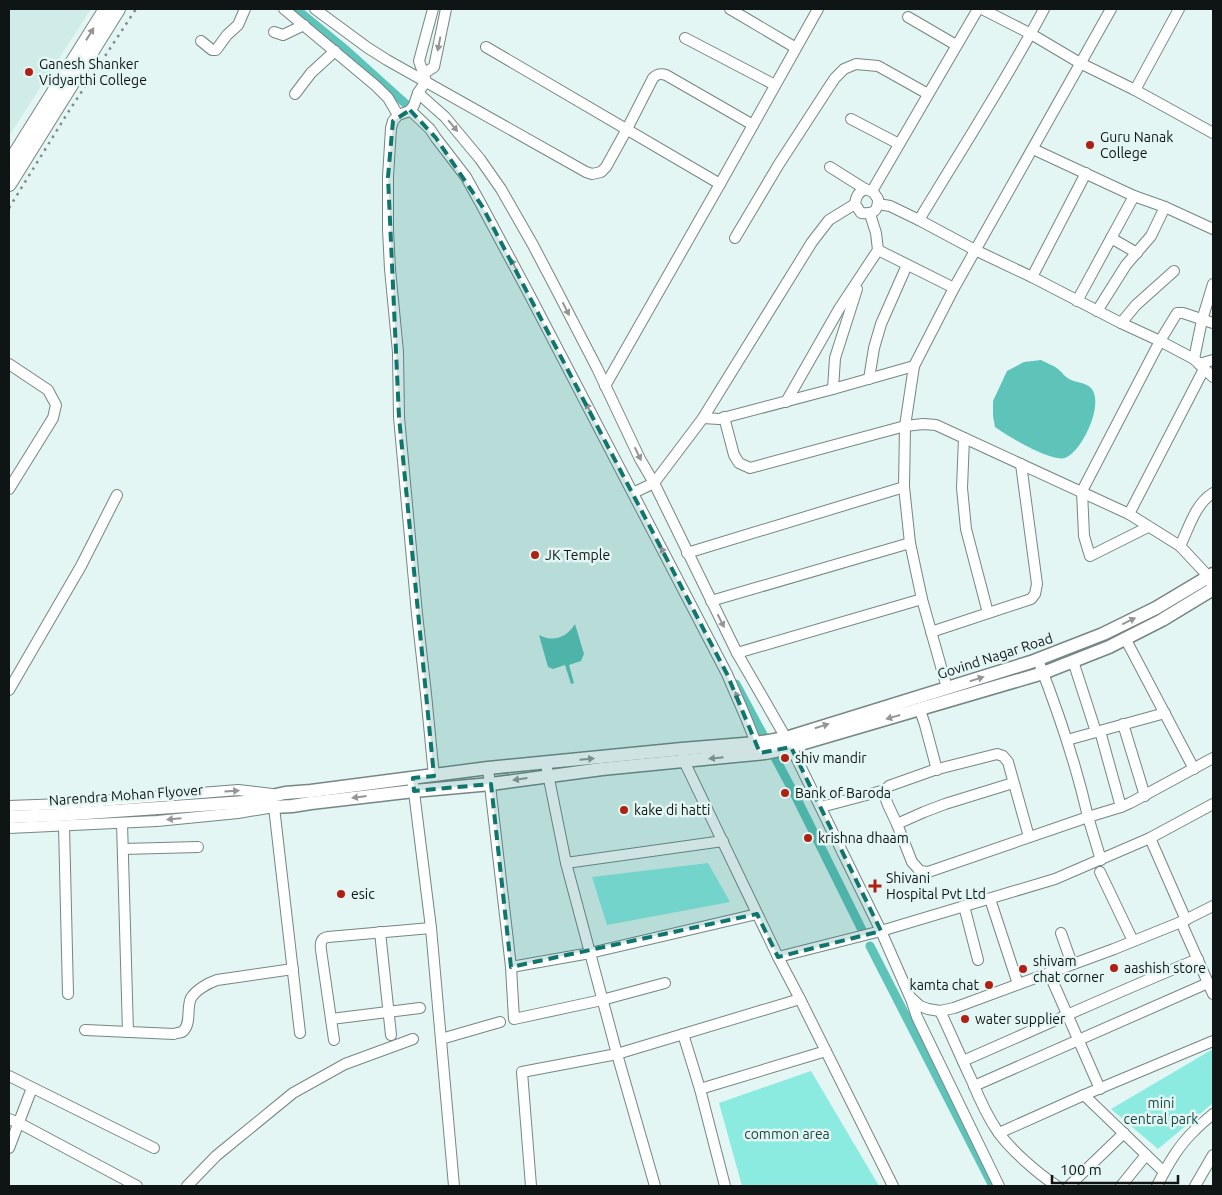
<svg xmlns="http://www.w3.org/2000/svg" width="1222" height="1195" viewBox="0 0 1222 1195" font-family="Ubuntu,sans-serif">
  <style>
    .built { fill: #d0ece8 }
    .green { fill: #8bebe1 }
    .water { fill: #5ec3b9 }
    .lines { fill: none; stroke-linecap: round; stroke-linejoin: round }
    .canal { stroke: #5ec3b9; stroke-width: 9 }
    .minor-casing { stroke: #758684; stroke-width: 12 }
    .major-casing { stroke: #758684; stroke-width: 15 }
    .highway-casing { stroke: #758684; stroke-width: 16 }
    .minor { stroke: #fff; stroke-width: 10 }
    .major { stroke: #fff; stroke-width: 12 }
    .highway { stroke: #fff; stroke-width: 14 }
    .rail { stroke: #7f8b89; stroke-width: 2.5; stroke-dasharray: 2.5 5; stroke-linecap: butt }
    .oneway { fill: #939695 }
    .marked { fill: #0f766e; fill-opacity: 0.2; stroke: #0f766e; stroke-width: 4; stroke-dasharray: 10 6; stroke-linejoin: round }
    .poi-dot { fill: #af1f12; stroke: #e3f6f3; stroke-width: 2 }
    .labels { text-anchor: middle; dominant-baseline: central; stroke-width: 5; stroke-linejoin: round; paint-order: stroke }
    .poi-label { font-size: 14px; fill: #0f1514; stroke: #e3f6f3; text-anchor: start }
    .street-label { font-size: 14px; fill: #0f1514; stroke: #e3f6f3 }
    .park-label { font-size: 14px; fill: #194743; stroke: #e3f6f3 }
  </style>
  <rect width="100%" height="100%" fill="#e3f6f3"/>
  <path class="built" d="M9 9H91L9 136Z"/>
  <g class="green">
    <path d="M708 863 730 902 607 925 592 877Z"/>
    <path d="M1213 1049V1103L1158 1149 1111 1109Z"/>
    <path d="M811 1071 879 1186H742L719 1103Z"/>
  </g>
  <g class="water">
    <path d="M1041 360C1046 363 1053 365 1058 369 1062 372 1065 377 1069 379 1076 383 1085 382 1091 388 1105 403 1082 452 1065 458 1051 462 1007 436 995 427L993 416V401L1007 371 1024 362Z"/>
    <path d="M575 624 584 654 581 661 569 665 574 683 571 684 565 665 553 669 548 667 539 635C554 643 567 637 575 624Z"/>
  </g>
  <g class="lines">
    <g class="canal">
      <path d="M296 9 347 51 408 106"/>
      <path d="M736 684 796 797 863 932"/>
      <path d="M870 946 993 1186"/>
    </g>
    <g class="minor-casing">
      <g id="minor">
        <path d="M284 9 376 86 388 98 398 115"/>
        <path d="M315 9 368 48 387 60 586 172 592 174 601 172 606 167 627 129 653 78C657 74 660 73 666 75L753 125"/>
        <path d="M433 9 419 61 426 81 418 93 414 105 410 111 398 115 393 121 391 128 388 177V229L390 269 398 352 399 417 417 614 426 694 434 776"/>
        <path d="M730 9 796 48"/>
        <path d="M982 9 1031 34 1080 63 1135 90 1213 133"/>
        <path d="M908 17 956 45"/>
        <path d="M274 32 283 35 304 25"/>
        <path d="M685 38 775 85"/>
        <path d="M201 41 212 50H216L227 35 238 25 245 9"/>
        <path d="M486 47 720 184"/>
        <path d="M423 74 434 67 446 9"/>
        <path d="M1135 90 1179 9"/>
        <path d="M418 93 445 117 480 159 501 189 533 245 555 287 597 368 640 459 654 483 737 653 786 738"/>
        <path d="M295 94 311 73 335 51"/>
        <path d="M410 110 430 129 436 138 466 177 482 206 527 290 727 674 746 718 756 743"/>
        <path d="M851 119 899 144"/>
        <path d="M1033 149 1134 196 1165 207 1213 229"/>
        <path d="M830 167 865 189"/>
        <path d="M865 189 873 192 878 199C878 212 873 214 861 213L855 204C856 196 858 193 865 189Z"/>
        <path d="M872 191 978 9"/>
        <path d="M878 204 890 206 919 220 975 250 1032 277 1121 323 1160 341 1194 359 1213 377"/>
        <path d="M919 220C961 150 1006 81 1044 9"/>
        <path d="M735 238 779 164 829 87 835 78 844 69 856 64 878 66 928 94"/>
        <path d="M1111 238 1137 253"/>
        <path d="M878 250 954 288"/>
        <path d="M1032 277 1086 173"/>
        <path d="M1077 301 1134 196"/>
        <path d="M1097 311 1126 265 1151 236 1165 207"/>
        <path d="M1121 323 1136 305 1174 271"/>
        <path d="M1194 359 1202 320 1213 284"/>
        <path d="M9 364 48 390 56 405 53 418 9 489"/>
        <path d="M1199 364 1213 360"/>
        <path d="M869 379 874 348 881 324 907 265"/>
        <path d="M605 386 720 184 818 9"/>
        <path d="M833 389 835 358 857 289"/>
        <path d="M786 402 839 309 878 250 876 233 870 214"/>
        <path d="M724 417 734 455 739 463 750 468 905 426 923 424 936 425 1129 514 1180 546 1208 576 1211 583"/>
        <path d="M703 418 719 419 833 389 914 366"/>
        <path d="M964 438 962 488 966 529 988 613"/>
        <path d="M633 493 654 483 703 418 812 242 829 220 855 204"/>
        <path d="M1129 514 1204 369"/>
        <path d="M1148 527 1090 556 1084 536 1082 491 1160 341 1177 313H1183L1213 323"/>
        <path d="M1180 546C1189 528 1195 504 1213 493"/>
        <path d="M687 553 904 487"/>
        <path d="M711 601 910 543"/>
        <path d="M931 632 1031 599 1035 594 1037 584 1021 464"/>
        <path d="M1125 638 1194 769"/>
        <path d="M737 653 922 599"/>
        <path d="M1073 661 1096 732"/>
        <path d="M947 688 922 599 910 543 904 487 905 426 914 366 954 288 1111 9"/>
        <path d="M9 690 81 566 117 495"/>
        <path d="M920 710 925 725 937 770"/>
        <path d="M1123 724 1145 796"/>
        <path d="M1100 731 1121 807"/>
        <path d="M1067 740 1165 713"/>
        <path d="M791 747 881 931 910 997 920 1006 928 1009 940 1011 954 1008 1114 949 1181 922 1213 906"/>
        <path d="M683 754 684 761 778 957 800 999 893 1186"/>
        <path d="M488 768 511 967 514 1019 602 1000 665 983"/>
        <path d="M547 769 566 863 617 1054 655 1186"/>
        <path d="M413 784 431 928 454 1186"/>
        <path d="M885 790V797L888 805 897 824 912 862 920 871 928 872 934 870 1088 817C1076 764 1058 711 1038 660"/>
        <path d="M9 806 63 804 238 790 272 794"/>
        <path d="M821 807 885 790 889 786 934 770 997 754 1003 756 1008 762 1029 837"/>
        <path d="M122 823 128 1032"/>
        <path d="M897 824 924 812 945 804 1013 783"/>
        <path d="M64 826 68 994"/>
        <path d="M9 828 157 821 238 813 274 807 300 1033"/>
        <path d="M1150 838 1186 920"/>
        <path d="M123 849 198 847"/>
        <path d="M1101 860 1088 817 1121 807 1130 803 1213 758"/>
        <path d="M566 863 723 841"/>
        <path d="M1100 872 1133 941"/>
        <path d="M990 899 1018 984"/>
        <path d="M964 906 978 960"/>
        <path d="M1181 922 1213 994"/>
        <path d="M380 932 391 1035"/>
        <path d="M1061 933 1072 964"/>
        <path d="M778 957 881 931 1055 879 1150 838 1213 804"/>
        <path d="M511 967 590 953 757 914"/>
        <path d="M1049 973 1100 1089"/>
        <path d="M911 999 917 1017 999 1186"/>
        <path d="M940 1011C951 1034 961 1058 972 1081 979 1098 987 1116 998 1132 1011 1150 1038 1174 1057 1186"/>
        <path d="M331 1019 420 1008"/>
        <path d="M85 1030 174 1034C176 1033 179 1033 182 1032 192 1025 186 1008 191 998 196 990 208 983 217 980L293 969"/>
        <path d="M683 1034 700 1089 725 1186"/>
        <path d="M441 1039 500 1022"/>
        <path d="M334 1040 321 950C320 943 321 938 328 937L431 928"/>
        <path d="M963 1061C1041 1027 1119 991 1198 959"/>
        <path d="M9 1076 154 1148"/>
        <path d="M974 1086 1208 983"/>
        <path d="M700 1089 826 1051"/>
        <path d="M1084 1095 1164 1172"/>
        <path d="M9 1119 19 1123 137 1186"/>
        <path d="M999 1133 1084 1095 1213 1041"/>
        <path d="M9 1148 32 1088"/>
        <path d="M187 1186 216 1156 293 1093 345 1064 413 1039"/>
        <path d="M531 1186 522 1072 617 1054 800 999"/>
        <path d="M1069 1186 1124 1133"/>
        <path d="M1121 1186 1146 1155"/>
        <path d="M1157 1186C1167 1166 1178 1146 1195 1130 1201 1124 1207 1119 1213 1114"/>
        <path d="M1195 1186 1213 1155"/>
      </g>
    </g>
    <g class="major-casing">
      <g id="major">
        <path d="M250 803 274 807 292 806 311 803 414 791 491 784 602 769 765 753 780 750 1043 673 1109 647 1162 620 1213 589"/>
        <path d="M9 817 57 815 245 802 285 793 311 791 488 768 682 749 756 743 786 738 1031 662 1103 634 1156 608 1213 574"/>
      </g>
    </g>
    <g class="highway-casing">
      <g id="highway">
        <path d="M9 164 106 9"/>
        <path d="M9 184 118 9"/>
      </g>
    </g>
    <use href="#minor" class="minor"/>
    <use href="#major" class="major"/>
    <use href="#highway" class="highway"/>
    <path class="rail" d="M9 208 67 114 136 9"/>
  </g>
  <defs><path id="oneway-solid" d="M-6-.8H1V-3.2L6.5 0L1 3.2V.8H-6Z" transform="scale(1.25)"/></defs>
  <g class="oneway">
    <use href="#oneway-solid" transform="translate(90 34) rotate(-58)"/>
    <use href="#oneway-solid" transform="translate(439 44) rotate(101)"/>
    <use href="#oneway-solid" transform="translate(453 126) rotate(50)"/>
    <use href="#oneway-solid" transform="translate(514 265) rotate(-118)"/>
    <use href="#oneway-solid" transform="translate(566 309) rotate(63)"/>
    <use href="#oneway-solid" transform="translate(589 409) rotate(-117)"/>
    <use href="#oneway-solid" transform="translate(638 454) rotate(64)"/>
    <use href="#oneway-solid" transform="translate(664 553) rotate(-117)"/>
    <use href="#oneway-solid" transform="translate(721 621) rotate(63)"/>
    <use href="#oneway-solid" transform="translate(1129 621) rotate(-26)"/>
    <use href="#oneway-solid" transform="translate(977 679) rotate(-17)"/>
    <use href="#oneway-solid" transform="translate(738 698) rotate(-113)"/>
    <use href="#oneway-solid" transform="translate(893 717) rotate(164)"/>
    <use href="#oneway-solid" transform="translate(822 726) rotate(-17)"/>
    <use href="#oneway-solid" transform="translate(716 758) rotate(174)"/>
    <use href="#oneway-solid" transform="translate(587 759) rotate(-5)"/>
    <use href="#oneway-solid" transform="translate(520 779) rotate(172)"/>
    <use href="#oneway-solid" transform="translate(232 791) rotate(-3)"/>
    <use href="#oneway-solid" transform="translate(359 797) rotate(173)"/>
    <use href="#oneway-solid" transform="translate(174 819) rotate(175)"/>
  </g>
  <path class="marked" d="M410 110 436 138 482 206 727 674 760 753 791 747 881 931 778 957 757 914 511 967 491 784 414 791 413 778 434 776 399 417 388 177 393 121Z"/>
  <g class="poi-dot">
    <circle cx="29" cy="72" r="5"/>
    <circle cx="1090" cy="145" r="5"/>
    <circle cx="535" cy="555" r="5"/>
    <circle cx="785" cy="758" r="5"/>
    <circle cx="785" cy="793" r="5"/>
    <circle cx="624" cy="810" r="5"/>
    <circle cx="808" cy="838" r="5"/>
    <path d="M872.5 878.5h5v5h5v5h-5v5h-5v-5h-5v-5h5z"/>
    <circle cx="341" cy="894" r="5"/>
    <circle cx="1114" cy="968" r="5"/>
    <circle cx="1023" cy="969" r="5"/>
    <circle cx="989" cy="985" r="5"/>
    <circle cx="965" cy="1019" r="5"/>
  </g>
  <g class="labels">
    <g class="poi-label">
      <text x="39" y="64">Ganesh Shanker<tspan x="39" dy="16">Vidyarthi College</tspan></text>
      <text x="1100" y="137">Guru Nanak<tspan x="1100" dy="16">College</tspan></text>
      <text x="545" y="555">JK Temple</text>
      <text x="795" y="758">shiv mandir</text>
      <text x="795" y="793">Bank of Baroda</text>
      <text x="634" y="810">kake di hatti</text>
      <text x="818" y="838">krishna dhaam</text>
      <text x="886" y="878">Shivani<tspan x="886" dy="16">Hospital Pvt Ltd</tspan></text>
      <text x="351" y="894">esic</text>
      <text x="1033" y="961">shivam<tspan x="1033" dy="16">chat corner</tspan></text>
      <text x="1124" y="968">aashish store</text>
      <text x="979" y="985" text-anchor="end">kamta chat</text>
      <text x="975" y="1019">water supplier</text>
    </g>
    <g class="street-label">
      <text transform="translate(995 656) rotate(-18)">Govind Nagar Road</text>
      <text transform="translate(126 795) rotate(-4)">Narendra Mohan Flyover</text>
    </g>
    <g class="park-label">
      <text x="1161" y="1103">mini<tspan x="1161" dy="16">central park</tspan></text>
      <text x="787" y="1134">common area</text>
    </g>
  </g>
  <rect width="1222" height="1195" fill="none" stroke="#0f1514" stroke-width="20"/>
  <path d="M1052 1175v8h126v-8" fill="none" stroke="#0f1514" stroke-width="2.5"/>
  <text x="1060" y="1175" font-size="15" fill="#0f1514" stroke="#e3f6f3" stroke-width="4" paint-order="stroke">100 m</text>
</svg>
